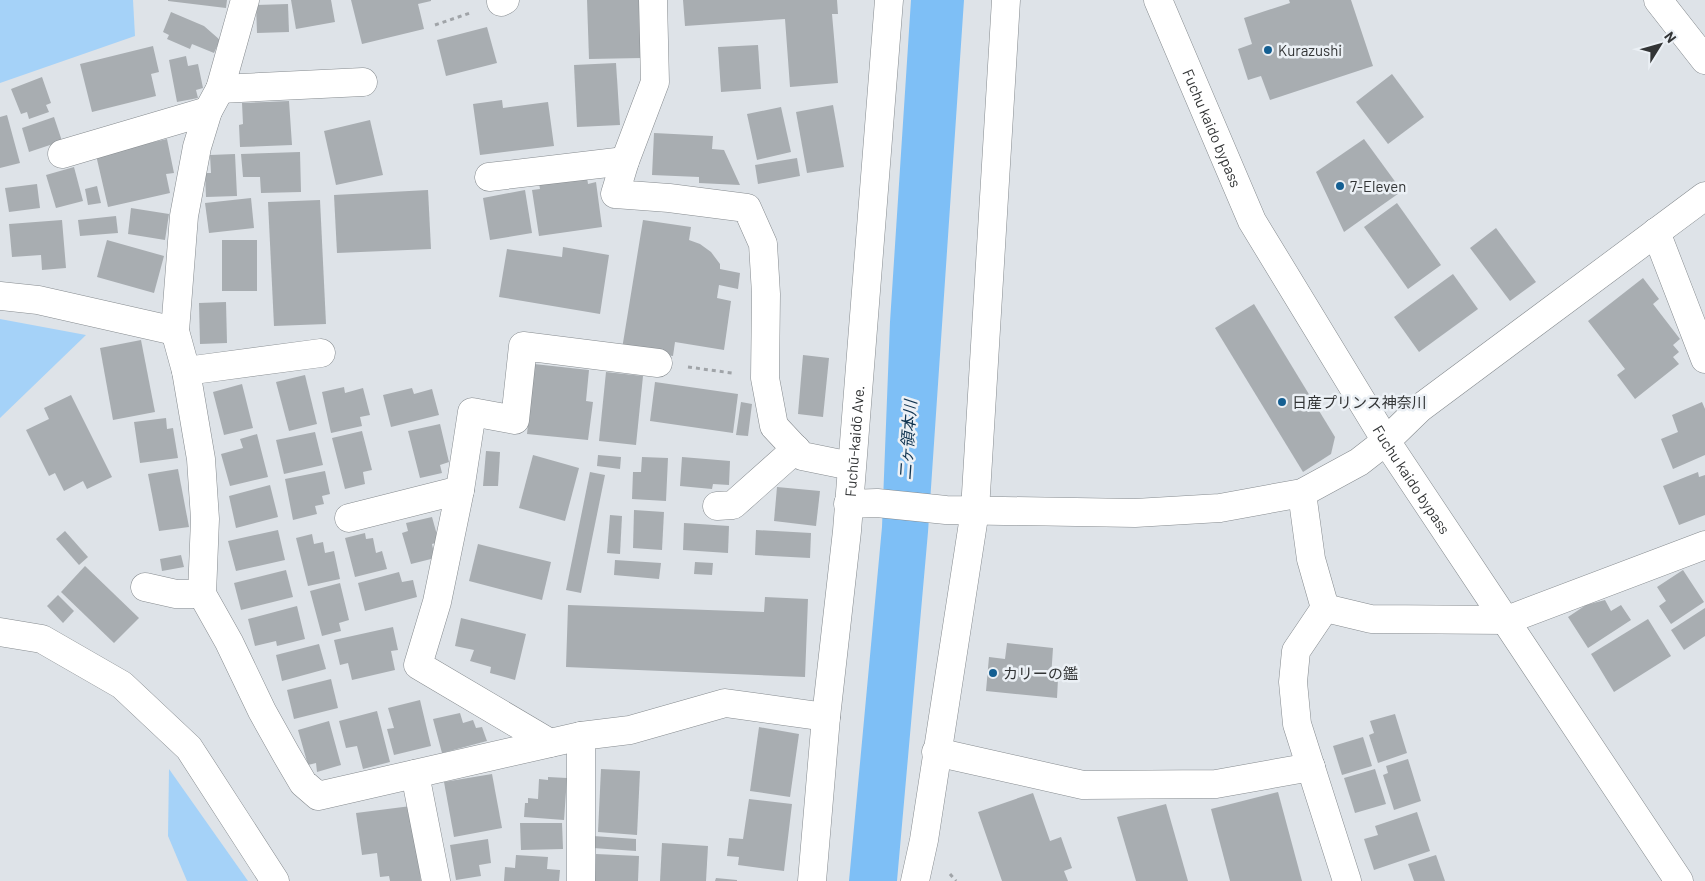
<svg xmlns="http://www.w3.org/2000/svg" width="1705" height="881" viewBox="0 0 1705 881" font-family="Barlow,'Noto Sans JP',sans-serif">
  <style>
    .green { fill: #a5d2f8 }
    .water { fill: #7ebff6 }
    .building { fill: #a8adb1 }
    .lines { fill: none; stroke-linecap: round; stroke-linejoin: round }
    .minor-casing { stroke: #868b8f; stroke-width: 29 }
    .major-casing { stroke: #868b8f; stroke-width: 29 }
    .path { stroke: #a0a4a8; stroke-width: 3; stroke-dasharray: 4 4; stroke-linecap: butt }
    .minor { stroke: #fff; stroke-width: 28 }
    .major { stroke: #fff; stroke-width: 28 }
    .poi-dot { fill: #145f92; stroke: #ebf0f5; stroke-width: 2 }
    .labels { text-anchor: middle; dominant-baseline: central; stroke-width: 5; stroke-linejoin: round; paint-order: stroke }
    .poi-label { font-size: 15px; fill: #323435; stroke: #ebf0f5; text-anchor: start }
    .street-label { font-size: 15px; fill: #323435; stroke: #ebf0f5 }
    .water-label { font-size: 16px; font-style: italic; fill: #0e324e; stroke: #ebf0f5 }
  </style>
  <rect width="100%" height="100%" fill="#dee3e8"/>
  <g class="green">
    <path d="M0 0H133L135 36 0 83Z"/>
    <path d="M0 319 86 335 0 418Z"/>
    <path d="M169 769 248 881H187L168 836Z"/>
  </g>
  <path class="water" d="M911 0H964L928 532 897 881H849L882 527 890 322Z"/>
  <g class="building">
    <path d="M168 0H227L226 8 168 1Z"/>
    <path d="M291 0H331L335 22 296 29Z"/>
    <path d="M351 0H431V1L418 4 424 29 362 44Z"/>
    <path d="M587 0H640L642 58 589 59Z"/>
    <path d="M683 0H837L838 14H832L838 83 790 87 785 19 685 26Z"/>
    <path d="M1289 0H1351L1373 66 1270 100 1261 76 1248 80 1238 49 1252 44 1244 18 1290 3Z"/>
    <path d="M288 4 289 32 257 33 256 5Z"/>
    <path d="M171 12 204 26 220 40 214 53 192 44 190 49 167 39 169 35 163 32Z"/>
    <path d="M487 27 497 63 446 76 437 40Z"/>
    <path d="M758 45 761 89 721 92 718 47Z"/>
    <path d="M153 46 159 72 151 74 156 96 92 112 80 64Z"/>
    <path d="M186 56 188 66 198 64 203 88 196 90 198 98 177 102 169 60Z"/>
    <path d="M616 63 620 125 577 127 574 65Z"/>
    <path d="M1392 74 1424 117 1388 144 1356 102Z"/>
    <path d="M42 77 51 103 46 105 49 112 29 119 27 112 21 114 11 89Z"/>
    <path d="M502 100 503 108 548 102 554 146 480 155 473 104Z"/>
    <path d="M289 101 292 145 240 147 239 125 243 124 242 103Z"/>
    <path d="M833 105 844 167 807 173 796 112Z"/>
    <path d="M781 107 791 152 757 160 747 114Z"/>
    <path d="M7 115 20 163 0 168V117Z"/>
    <path d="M54 117 62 141 29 152 22 128Z"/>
    <path d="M370 120 383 175 336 185 324 131Z"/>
    <path d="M654 133 713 136 712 149 724 150 740 185 699 183V177L652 175Z"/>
    <path d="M167 139 174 173 166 174 170 193 108 207 96 155Z"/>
    <path d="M1364 139 1402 191 1344 232 1316 172Z"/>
    <path d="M300 152 301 192 261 193 260 177H243L241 154Z"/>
    <path d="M235 154 237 196 206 197 205 173H211L210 155Z"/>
    <path d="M797 158 800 176 758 184 755 165Z"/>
    <path d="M74 167 83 201 56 208 46 175Z"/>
    <path d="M587 177 588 184 596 182 602 227 539 236 532 190 540 189 539 183Z"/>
    <path d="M37 184 40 208 9 212 5 188Z"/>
    <path d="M97 186 101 203 88 205 85 189Z"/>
    <path d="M428 190 431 249 337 253 334 195Z"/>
    <path d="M525 190 532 233 490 240 483 198Z"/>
    <path d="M251 198 254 228 209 233 205 203Z"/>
    <path d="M320 200 326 324 274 326 268 202Z"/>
    <path d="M1397 203 1441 265 1408 289 1364 227Z"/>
    <path d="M131 208 169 214 165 240 128 234Z"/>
    <path d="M116 216 118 233 80 236 78 220Z"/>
    <path d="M62 220 66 268 42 270 41 255 12 257 9 224Z"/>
    <path d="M643 220 691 227 689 240 700 244 711 252 720 264V269L740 273 738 289 719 285 717 298 731 301 724 350 675 342 673 356 622 349Z"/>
    <path d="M1496 228 1536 282 1510 301 1470 248Z"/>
    <path d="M107 240 164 256 154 293 97 277Z"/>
    <rect x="222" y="240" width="35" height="51"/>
    <path d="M563 247 609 255 600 314 499 297 507 249 562 257Z"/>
    <path d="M1453 274 1478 309 1419 352 1394 317Z"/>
    <path d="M1643 278 1659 299 1653 304 1680 339 1673 345 1679 352 1673 357 1679 364 1635 399 1617 375 1625 369 1588 321Z"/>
    <path d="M226 302 227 343 200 344 199 303Z"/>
    <path d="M1254 304 1335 437 1331 454 1303 472 1215 328Z"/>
    <path d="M141 340 155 412 113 420 100 348Z"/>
    <path d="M803 355 829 358 823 417 798 414Z"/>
    <path d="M534 364 589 370 586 401 593 402 588 440 527 434Z"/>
    <path d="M606 372 643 376 636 445 599 441Z"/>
    <path d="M305 375 317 424 289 431 276 382Z"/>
    <path d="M655 382 738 394 733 433 650 421Z"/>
    <path d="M242 384 253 428 224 435 213 392Z"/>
    <path d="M344 387 345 393 363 388 370 415 360 417 362 426 331 433 322 392Z"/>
    <path d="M412 388 414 394 432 389 439 415 391 427 383 395Z"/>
    <path d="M71 395 112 477 87 489 83 481 64 491 55 473 49 476 26 430 49 419 44 408Z"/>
    <path d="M741 402 752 404 748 436 736 435Z"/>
    <path d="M1702 402 1705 409V455L1673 469 1661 439 1678 432 1672 415Z"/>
    <path d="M166 418 167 429 173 428 178 458 140 463 134 422Z"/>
    <path d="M440 424 449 462 440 465 442 473 420 478 408 431Z"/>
    <path d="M362 431 372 470 363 472 365 484 345 489 332 438Z"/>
    <path d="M315 432 323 465 284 474 276 440Z"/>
    <path d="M257 434 268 477 230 486 221 454 243 448 240 439Z"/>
    <path d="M486 451 500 452 498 486H483Z"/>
    <path d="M533 455 579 468 565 521 519 508Z"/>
    <path d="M598 455 621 457 620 469 597 466Z"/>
    <path d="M642 457 668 458 666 501 632 499 633 472H641Z"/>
    <path d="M682 457 730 461 729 485 713 484 712 489 680 486Z"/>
    <path d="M178 469 189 527 159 531 148 474Z"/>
    <path d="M325 471 330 494 322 496 324 504 315 506 317 514 293 520 285 479Z"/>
    <path d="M590 472 605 475 581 593 566 590Z"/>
    <path d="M1698 472 1699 477 1705 475V515L1679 525 1663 486Z"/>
    <path d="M270 485 278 517 236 528 229 496Z"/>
    <path d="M777 487 820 491 816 526 774 521Z"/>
    <path d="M634 510 664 512 662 550 633 548Z"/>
    <path d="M610 515 622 516 620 554 607 553Z"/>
    <path d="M432 517 439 542 432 544 435 558 411 564 402 533 408 531 406 523Z"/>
    <path d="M684 523 729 526 728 553 683 550Z"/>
    <path d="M278 530 285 560 236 571 228 541Z"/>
    <path d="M756 530 811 533 810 558 755 555Z"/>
    <path d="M65 531 88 557 79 565 56 539Z"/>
    <path d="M365 533 366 539 373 538 376 553 382 551 387 569 355 577 345 538Z"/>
    <path d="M312 534 314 544 323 542 325 553 334 551 340 579 308 586 296 538Z"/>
    <path d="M478 544 551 562 542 600 469 581Z"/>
    <path d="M181 555 184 567 162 571 160 559Z"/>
    <path d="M615 560 661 563 659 579 614 575Z"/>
    <path d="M695 562 713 563 712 575 694 574Z"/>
    <path d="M85 566 139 618 114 643 61 592Z"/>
    <path d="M286 570 293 597 241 610 234 583Z"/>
    <path d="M1683 570 1704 602 1671 624 1659 606 1666 601 1657 587Z"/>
    <path d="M399 572 402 582 413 580 417 597 365 611 358 583Z"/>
    <path d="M340 583 349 620 339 623 341 631 322 636 310 591Z"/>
    <path d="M58 595 74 611 63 623 47 606Z"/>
    <path d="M765 597 808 599 805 677 566 667 568 605 764 612Z"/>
    <path d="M1605 600 1611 611 1621 605 1631 620 1588 648 1568 617 1586 605Z"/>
    <path d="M297 606 305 639 277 646 276 641 255 646 248 619Z"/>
    <path d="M1705 608V636L1684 650 1671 630Z"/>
    <path d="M461 618 526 634 515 680 490 673 491 667 470 661 474 650 455 646Z"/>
    <path d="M1648 619 1671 656 1614 692 1591 654Z"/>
    <path d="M393 627 398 650 391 651 395 670 352 680 348 663 340 665 334 640Z"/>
    <path d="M1007 643 1053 648 1051 678 1058 679 1057 698 986 691 989 657 1005 659Z"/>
    <path d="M319 644 326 669 282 681 276 655Z"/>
    <path d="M331 679 338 708 294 719 287 690Z"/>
    <path d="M420 700 431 746 394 755 387 729 394 728 388 708Z"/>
    <path d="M377 711 390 762 363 769 357 746 346 748 339 721Z"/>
    <path d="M460 713 463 723 473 720 476 728 482 727 487 741 442 753 433 719Z"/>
    <path d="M1395 714 1407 753 1378 763 1369 735 1374 733 1370 721Z"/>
    <path d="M329 721 341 765 317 772 316 763 308 765 298 730Z"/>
    <path d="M759 727 799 734 790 797 750 791Z"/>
    <path d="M1363 737 1372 766 1342 775 1333 746Z"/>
    <path d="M1408 759 1421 801 1394 810 1383 775 1388 773 1386 766Z"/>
    <path d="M601 769 640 771 637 835 598 832Z"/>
    <path d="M1375 769 1386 804 1355 813 1344 778Z"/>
    <path d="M492 774 502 828 454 837 444 782Z"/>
    <path d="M548 777 567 778 564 820 524 817 525 803H528V798L538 799 539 779 548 780Z"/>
    <path d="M1278 792 1302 881H1230L1211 809Z"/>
    <path d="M1033 793 1050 841 1061 837 1072 868 1064 871 1068 881H1002L978 812Z"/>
    <path d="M749 799 792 804 784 871 738 865 739 857 727 856 729 838 743 839Z"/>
    <path d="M1166 804 1188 881H1136L1117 817Z"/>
    <path d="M411 806 421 881H390L389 876 380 877 377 853 362 855 356 813Z"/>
    <path d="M1417 812 1430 851 1374 870 1364 839 1378 835 1375 826Z"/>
    <path d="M520 823H562L563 849 521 850Z"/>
    <path d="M593 836 636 839V851L593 848Z"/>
    <path d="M488 839 491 863 479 865 481 876 456 880 450 845Z"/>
    <path d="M662 843 708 846 706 881H660Z"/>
    <path d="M596 854 639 856 638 881H595Z"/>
    <path d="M516 855 548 857 547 869 560 870 559 881H504L505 867 515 868Z"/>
    <path d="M1436 855 1445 881H1414L1408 864Z"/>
    <path d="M716 878 737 880V881H715Z"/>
  </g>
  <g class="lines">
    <g class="minor-casing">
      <g id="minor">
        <path d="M245 0 220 89 208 111 197 147 184 216 175 331 186 371 201 459 205 519 202 594 229 642 262 711 286 754 303 783 318 796 581 736 630 730 725 703 826 717"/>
        <path d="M653 0 655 82 625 161 615 194 669 198 747 208 763 244 766 294 765 378 774 426 802 456 851 466"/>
        <path id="s1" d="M1158 0 1252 221 1386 441 1679 881"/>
        <path d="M1658 0 1705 60"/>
        <path d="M501 2 505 0"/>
        <path d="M220 89 363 82"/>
        <path d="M62 154 208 111"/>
        <path d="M489 177 625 161"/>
        <path d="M1656 232 1705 359"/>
        <path d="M0 296 38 300 175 331"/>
        <path d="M186 371 321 353"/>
        <path d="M1302 493 1311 559 1325 608 1296 651 1293 682 1297 724 1347 881"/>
        <path d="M848 504 877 503 946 510 1135 513 1220 508 1302 493 1359 462 1386 441 1420 408 1705 196"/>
        <path d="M717 506 733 505 796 449"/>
        <path d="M349 518 460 490"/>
        <path d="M145 587 176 594H202"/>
        <path d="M1325 608 1371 619 1507 620 1705 545"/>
        <path d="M0 632 42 639 122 685 189 748 275 881"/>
        <path d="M550 743 418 665 437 602 460 490 472 412 515 420 523 346 658 363"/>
        <path d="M936 752 1083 785 1216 784 1311 767"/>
        <path d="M415 774 436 881"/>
        <path d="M581 881V736"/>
        <path d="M915 881 924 840 975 510 1006 0"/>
      </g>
    </g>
    <g class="major-casing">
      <g id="major">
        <path id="s2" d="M812 881 826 717 847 531 889 0"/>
      </g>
    </g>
    <g class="path">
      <path d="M435 25 470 13"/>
      <path d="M688 367 732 373"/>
      <path d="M950 874 956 881"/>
    </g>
    <use href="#minor" class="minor"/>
    <use href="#major" class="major"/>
  </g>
  <g class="poi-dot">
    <circle cx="1268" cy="50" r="5"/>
    <circle cx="1340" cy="186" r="5"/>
    <circle cx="1282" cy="402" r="5"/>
    <circle cx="993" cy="673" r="5"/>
  </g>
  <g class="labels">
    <g class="poi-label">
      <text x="1278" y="50">Kurazushi</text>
      <text x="1350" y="186">7-Eleven</text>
      <text x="1292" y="402">日産プリンス神奈川</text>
      <text x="1003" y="673">カリーの鑑</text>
    </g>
    <g class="street-label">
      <text stroke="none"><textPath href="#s1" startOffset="139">Fuchu kaido bypass</textPath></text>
      <text stroke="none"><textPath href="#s2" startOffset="442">Fuchū-kaidō Ave.</textPath></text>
      <text stroke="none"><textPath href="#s1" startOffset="544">Fuchu kaido bypass</textPath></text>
    </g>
    <g class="water-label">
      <text transform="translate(907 440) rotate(-86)">二ヶ領本川</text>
    </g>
  </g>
  <g transform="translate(1660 45) rotate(53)" stroke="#ebf0f5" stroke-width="4" paint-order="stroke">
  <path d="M0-4L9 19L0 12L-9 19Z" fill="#323435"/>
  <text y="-8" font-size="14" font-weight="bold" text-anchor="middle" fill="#323435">N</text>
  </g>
</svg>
